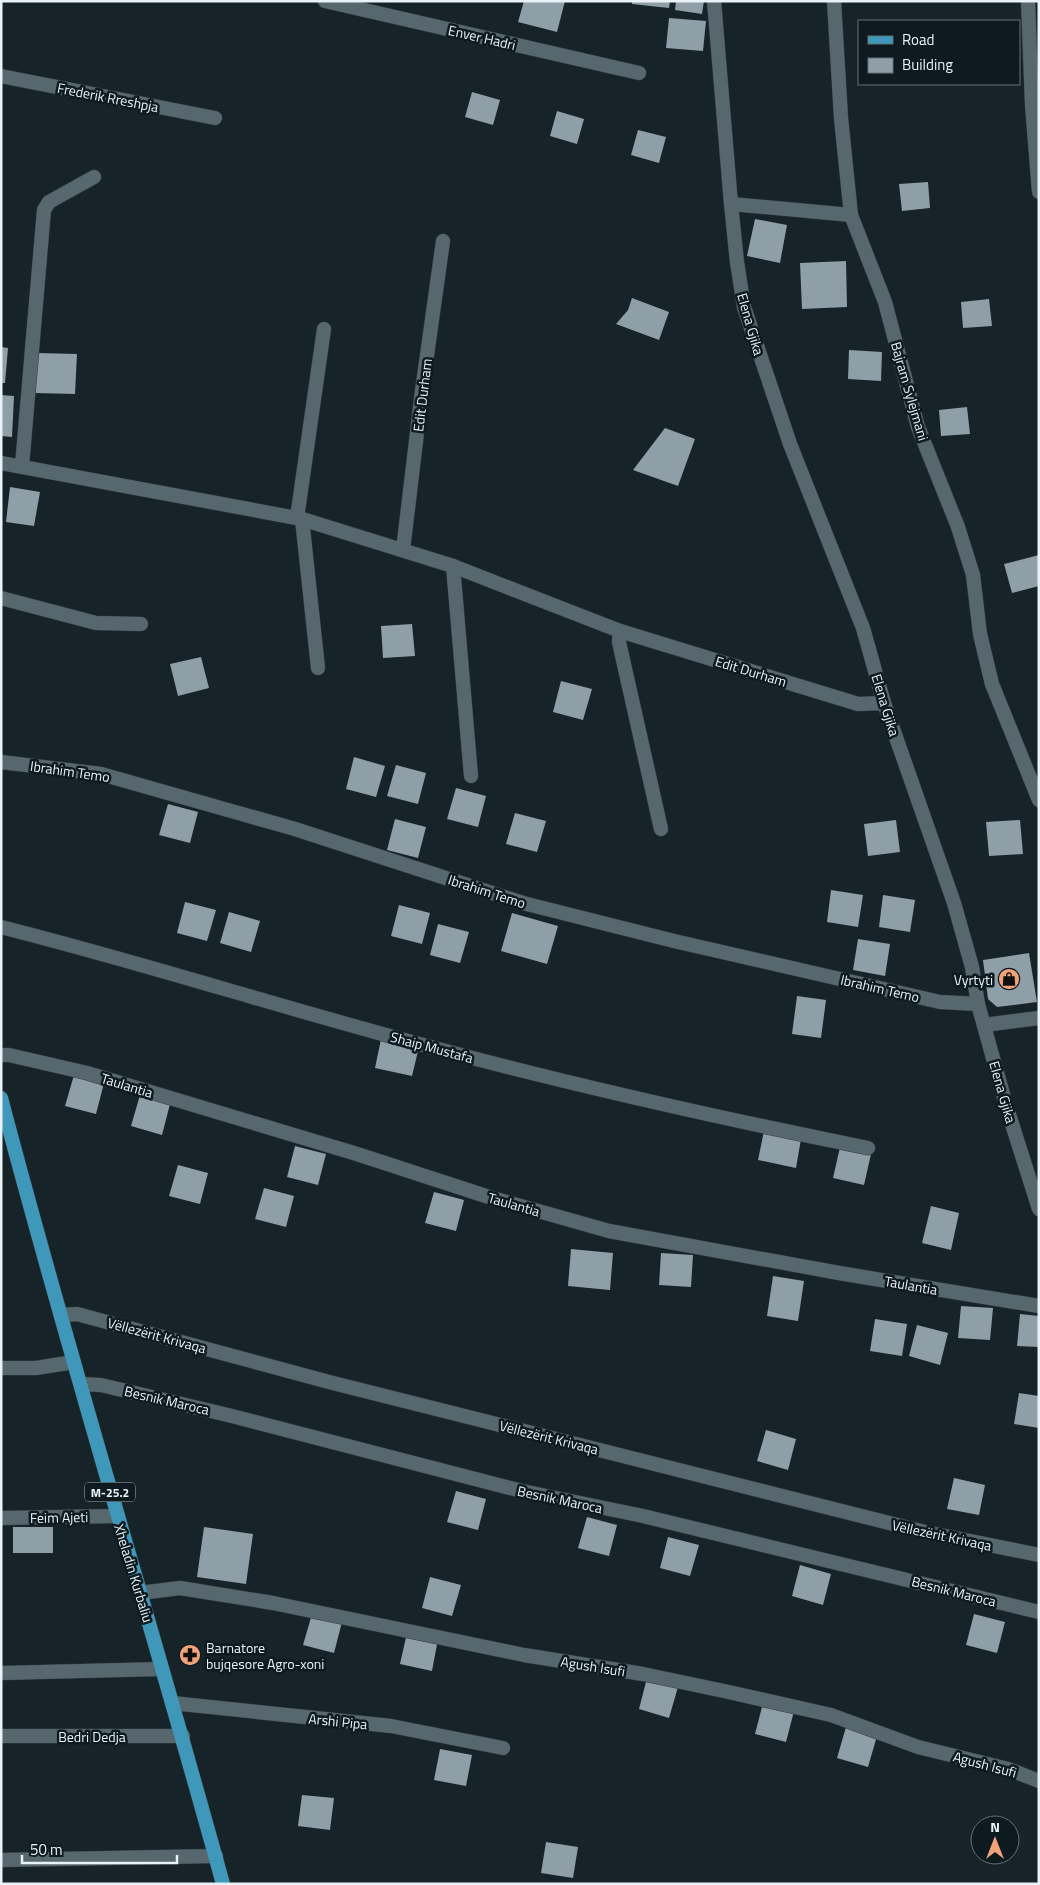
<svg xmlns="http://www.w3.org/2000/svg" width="1040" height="1885" viewBox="0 0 1040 1885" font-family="'Titillium Web',sans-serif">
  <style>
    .building { fill: #8f9fa7 }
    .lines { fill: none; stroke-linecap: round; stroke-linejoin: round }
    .minor-casing { stroke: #353f44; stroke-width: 15 }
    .primary-casing { stroke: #353f44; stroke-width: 15 }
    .minor { stroke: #57676e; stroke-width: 14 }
    .primary { stroke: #3f98ba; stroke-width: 14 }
    .labels { text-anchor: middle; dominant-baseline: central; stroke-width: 5; stroke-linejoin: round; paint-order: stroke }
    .shield { fill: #0d1a20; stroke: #a7b1b6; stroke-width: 1 }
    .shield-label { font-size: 12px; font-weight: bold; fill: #e9f2f6 }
    .street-label { font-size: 14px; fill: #e9f2f6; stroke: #0d1a20 }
    .poi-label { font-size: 14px; fill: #e9f2f6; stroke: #0d1a20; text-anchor: end }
  </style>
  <rect width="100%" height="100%" fill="#162329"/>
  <g class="building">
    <path d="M524 1H565L557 32 518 22Z"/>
    <path d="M632 1H670L669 8 632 4Z"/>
    <path d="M676 1H704L702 14 675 10Z"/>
    <path d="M669 18 706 21 703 51 666 48Z"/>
    <path d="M472 92 500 100 493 125 465 117Z"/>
    <path d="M557 111 584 119 577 144 550 136Z"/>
    <path d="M638 130 666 137 659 163 631 155Z"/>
    <path d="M928 182 930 208 902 211 899 184Z"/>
    <path d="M755 219 787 225 780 263 747 256Z"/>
    <path d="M846 261 847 307 802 309 800 263Z"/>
    <path d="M632 298 669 312 659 340 616 324 628 310Z"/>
    <path d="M989 299 992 326 963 328 961 302Z"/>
    <path d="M1 347 8 348 5 383H1Z"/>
    <path d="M849 350 882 352 881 381 848 379Z"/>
    <path d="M38 353 77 354 75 394 35 393Z"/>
    <path d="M1 395 14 396 12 437 1 436Z"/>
    <path d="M967 407 970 434 941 436 939 410Z"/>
    <path d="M665 428 695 439 678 486 633 470Z"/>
    <path d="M10 487 40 492 34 526 6 522Z"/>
    <path d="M1039 555V586L1012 593 1004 564Z"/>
    <path d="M412 624 415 656 383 658 381 626Z"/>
    <path d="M201 657 209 688 178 696 170 664Z"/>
    <path d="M561 681 592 689 583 720 553 712Z"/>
    <path d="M354 757 385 766 376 797 346 789Z"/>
    <path d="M396 765 426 773 418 804 387 796Z"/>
    <path d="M456 788 486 796 478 827 447 819Z"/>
    <path d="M168 804 198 812 190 843 159 835Z"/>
    <path d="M515 813 546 821 537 852 506 844Z"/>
    <path d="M395 819 426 827 418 858 387 850Z"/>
    <path d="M896 820 900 852 868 856 864 824Z"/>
    <path d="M1020 820 1023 854 989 856 986 822Z"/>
    <path d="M831 890 863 895 858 927 827 922Z"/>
    <path d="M883 895 915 900 910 932 879 927Z"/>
    <path d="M185 902 216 910 207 941 177 933Z"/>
    <path d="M399 905 430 913 422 944 391 936Z"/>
    <path d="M229 912 260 921 251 952 220 943Z"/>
    <path d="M512 913 558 926 547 964 501 951Z"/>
    <path d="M438 924 469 932 460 963 430 955Z"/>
    <path d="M858 939 890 944 885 976 853 970Z"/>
    <path d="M1029 953 1037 1002 997 1007 988 999 983 960Z"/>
    <path d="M797 996 826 1000 821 1038 792 1034Z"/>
    <path d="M381 1039 419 1047 412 1076 375 1068Z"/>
    <path d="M74 1075 104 1083 96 1114 65 1106Z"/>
    <path d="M140 1095 170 1104 162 1135 131 1126Z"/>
    <path d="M764 1131 801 1139 796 1168 758 1160Z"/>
    <path d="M295 1146 326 1154 318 1185 287 1177Z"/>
    <path d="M840 1147 871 1154 864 1185 833 1178Z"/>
    <path d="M178 1165 208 1173 200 1204 169 1196Z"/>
    <path d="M264 1188 294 1196 286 1227 255 1219Z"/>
    <path d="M434 1192 464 1200 456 1231 425 1223Z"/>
    <path d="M931 1206 959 1213 951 1250 922 1243Z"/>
    <path d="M571 1249 613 1253 610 1290 568 1286Z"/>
    <path d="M661 1253 693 1255 691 1287 659 1285Z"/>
    <path d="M773 1276 804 1281 798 1321 767 1316Z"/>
    <path d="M961 1306 993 1308 990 1340 958 1338Z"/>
    <path d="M1020 1314 1039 1316V1347L1017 1346Z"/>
    <path d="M875 1319 907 1324 902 1356 870 1351Z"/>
    <path d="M917 1325 948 1333 940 1365 909 1356Z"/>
    <path d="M1019 1393 1039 1396V1428L1014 1424Z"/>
    <path d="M766 1430 796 1439 788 1470 757 1461Z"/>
    <path d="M954 1478 985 1485 979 1515 947 1509Z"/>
    <path d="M456 1491 486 1499 478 1530 447 1522Z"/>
    <path d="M587 1517 617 1525 609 1556 578 1548Z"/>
    <rect x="13" y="1527" width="40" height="26"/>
    <path d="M204 1527 253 1534 246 1584 197 1577Z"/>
    <path d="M668 1537 699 1545 690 1576 660 1568Z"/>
    <path d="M800 1565 831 1574 823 1605 792 1596Z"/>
    <path d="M430 1577 461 1585 452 1616 422 1608Z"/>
    <path d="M312 1614 342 1622 334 1653 303 1645Z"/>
    <path d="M974 1614 1005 1622 997 1653 966 1645Z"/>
    <path d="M407 1633 438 1639 432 1671 400 1664Z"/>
    <path d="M647 1678 678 1687 669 1718 639 1709Z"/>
    <path d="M763 1703 794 1711 786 1742 755 1734Z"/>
    <path d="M846 1727 877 1736 868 1767 837 1758Z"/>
    <path d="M440 1749 472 1755 466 1786 434 1780Z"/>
    <path d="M302 1795 334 1798 330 1830 298 1826Z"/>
    <path d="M546 1842 578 1847 573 1878 541 1873Z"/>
  </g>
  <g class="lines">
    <g class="minor-casing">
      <g id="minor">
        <path d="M325 1 639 73"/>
        <path d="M714 1 731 204 737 262 744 307 790 444 863 628 884 703 954 903 972 967 978 1004 1006 1105 1039 1209"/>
        <path d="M834 1 841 118 851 215 885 302 918 427 958 527 973 575 980 634 992 684 1039 800"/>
        <path d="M1028 1 1032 105 1039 192"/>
        <path d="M1 76 215 118"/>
        <path d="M731 204 851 215"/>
        <path d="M1 463 302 519 453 566 620 631 858 704 884 703"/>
        <path d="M22 466 44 210 49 202 94 177"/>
        <path d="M297 518 324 329"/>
        <path d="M302 519 318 668"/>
        <path d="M403 550 422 391 443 241"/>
        <path d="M453 566 471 776"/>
        <path d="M1 598 96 623 141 624"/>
        <path d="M620 631 619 642 661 829"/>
        <path d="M1 762 101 774 295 829 523 903 674 941 940 1002 978 1004"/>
        <path d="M1 927C148 964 292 1011 438 1049 581 1087 724 1119 868 1148"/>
        <path d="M984 1025 1039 1018"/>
        <path d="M1 1055H9L87 1073 357 1154 492 1198 609 1231 839 1273 1039 1306"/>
        <path d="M61 1315 77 1314 329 1382 925 1532 1039 1555"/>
        <path d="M1 1368H36L74 1362"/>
        <path d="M81 1384 101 1385 232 1416 522 1491 643 1516 1039 1612"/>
        <path d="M1 1518 117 1516"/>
        <path d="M140 1593 180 1588 273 1603 524 1655 643 1674 724 1691 831 1715 918 1747 1008 1769 1039 1781"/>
        <path d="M1 1673 162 1669"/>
        <path d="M172 1703 391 1726 503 1748"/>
        <path d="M1 1736H183"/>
        <path d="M1 1860 216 1856"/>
      </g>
    </g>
    <g class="primary-casing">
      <path id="primary" d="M1 1098C70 1361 151 1622 223 1884"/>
    </g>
    <use href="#minor" class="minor"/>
    <use href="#primary" class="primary"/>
  </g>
  <defs>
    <g id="shop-disc" transform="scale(1.125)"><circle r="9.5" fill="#f0a279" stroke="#0d1a20"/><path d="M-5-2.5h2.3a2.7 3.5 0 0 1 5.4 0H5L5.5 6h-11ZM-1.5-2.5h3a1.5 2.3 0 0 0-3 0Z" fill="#111"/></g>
    <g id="pharmacy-disc" transform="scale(1.125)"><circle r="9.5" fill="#f0a279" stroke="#0d1a20"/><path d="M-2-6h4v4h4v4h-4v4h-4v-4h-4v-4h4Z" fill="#111"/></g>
  </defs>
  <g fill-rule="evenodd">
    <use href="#shop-disc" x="1009" y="979"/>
    <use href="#pharmacy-disc" x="190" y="1655"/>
  </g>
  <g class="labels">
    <rect class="shield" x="85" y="1482.5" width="50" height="19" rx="4"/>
    <g class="shield-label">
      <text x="110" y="1492">M-25.2</text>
    </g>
    <g class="street-label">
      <text transform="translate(482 37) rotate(13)">Enver Hadri</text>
      <text transform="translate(108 97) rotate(11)">Frederik Rreshpja</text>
      <text transform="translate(751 324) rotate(74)">Elena Gjika</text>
      <text transform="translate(910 391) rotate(74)">Bajram Sylejmani</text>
      <text transform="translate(422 395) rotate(-83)">Edit Durham</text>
      <text transform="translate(751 671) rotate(17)">Edit Durham</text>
      <text transform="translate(886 705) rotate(73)">Elena Gjika</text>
      <text transform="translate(70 771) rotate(8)">Ibrahim Temo</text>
      <text transform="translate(487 891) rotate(18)">Ibrahim Temo</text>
      <text transform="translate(880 988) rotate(13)">Ibrahim Temo</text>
      <text transform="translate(432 1047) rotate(15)">Shaip Mustafa</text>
      <text transform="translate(127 1085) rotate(17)">Taulantia</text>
      <text transform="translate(1003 1092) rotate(74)">Elena Gjika</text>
      <text transform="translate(514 1204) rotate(16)">Taulantia</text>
      <text transform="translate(911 1285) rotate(10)">Taulantia</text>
      <text transform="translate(157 1335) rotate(15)">Vëllezërit Krivaqa</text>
      <text transform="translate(167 1400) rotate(13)">Besnik Maroca</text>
      <text transform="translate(549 1437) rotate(14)">Vëllezërit Krivaqa</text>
      <text transform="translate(560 1499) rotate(12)">Besnik Maroca</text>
      <text transform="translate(59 1517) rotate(-1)">Feim Ajeti</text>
      <text transform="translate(942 1535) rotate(12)">Vëllezërit Krivaqa</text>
      <text transform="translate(134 1573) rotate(73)">Xheladin Kurbaliu</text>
      <text transform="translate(954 1591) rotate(14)">Besnik Maroca</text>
      <text transform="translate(593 1666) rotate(9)">Agush Isufi</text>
      <text transform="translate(338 1721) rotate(6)">Arshi Pipa</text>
      <text x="92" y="1736">Bedri Dedja</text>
      <text transform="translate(985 1764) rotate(15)">Agush Isufi</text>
    </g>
    <g class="poi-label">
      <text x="993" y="979">Vyrtyti</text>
      <text x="206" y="1647" text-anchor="start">Barnatore<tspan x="206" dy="16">bujqesore Agro-xoni</tspan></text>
    </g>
  </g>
  <rect width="1040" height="1885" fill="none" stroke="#e9f2f6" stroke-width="5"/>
  <rect x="858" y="20" width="162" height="65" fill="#0d1a20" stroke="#657076"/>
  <rect x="868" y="36" width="25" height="8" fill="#3f98ba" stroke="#657076"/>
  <text x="902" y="45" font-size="15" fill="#e9f2f6">Road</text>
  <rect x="868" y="58" width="25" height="15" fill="#8f9fa7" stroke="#657076"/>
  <text x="902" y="70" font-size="15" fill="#e9f2f6">Building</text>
  <g transform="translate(995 1840)"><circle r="24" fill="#0d1a20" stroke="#657076"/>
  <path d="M0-4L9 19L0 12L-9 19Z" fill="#f0a279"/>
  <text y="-8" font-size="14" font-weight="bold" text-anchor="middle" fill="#e9f2f6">N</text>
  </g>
  <path d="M22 1855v8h155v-8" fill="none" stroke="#e9f2f6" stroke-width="2.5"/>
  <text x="30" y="1855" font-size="15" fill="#e9f2f6" stroke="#0d1a20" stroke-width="4" paint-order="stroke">50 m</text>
</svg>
